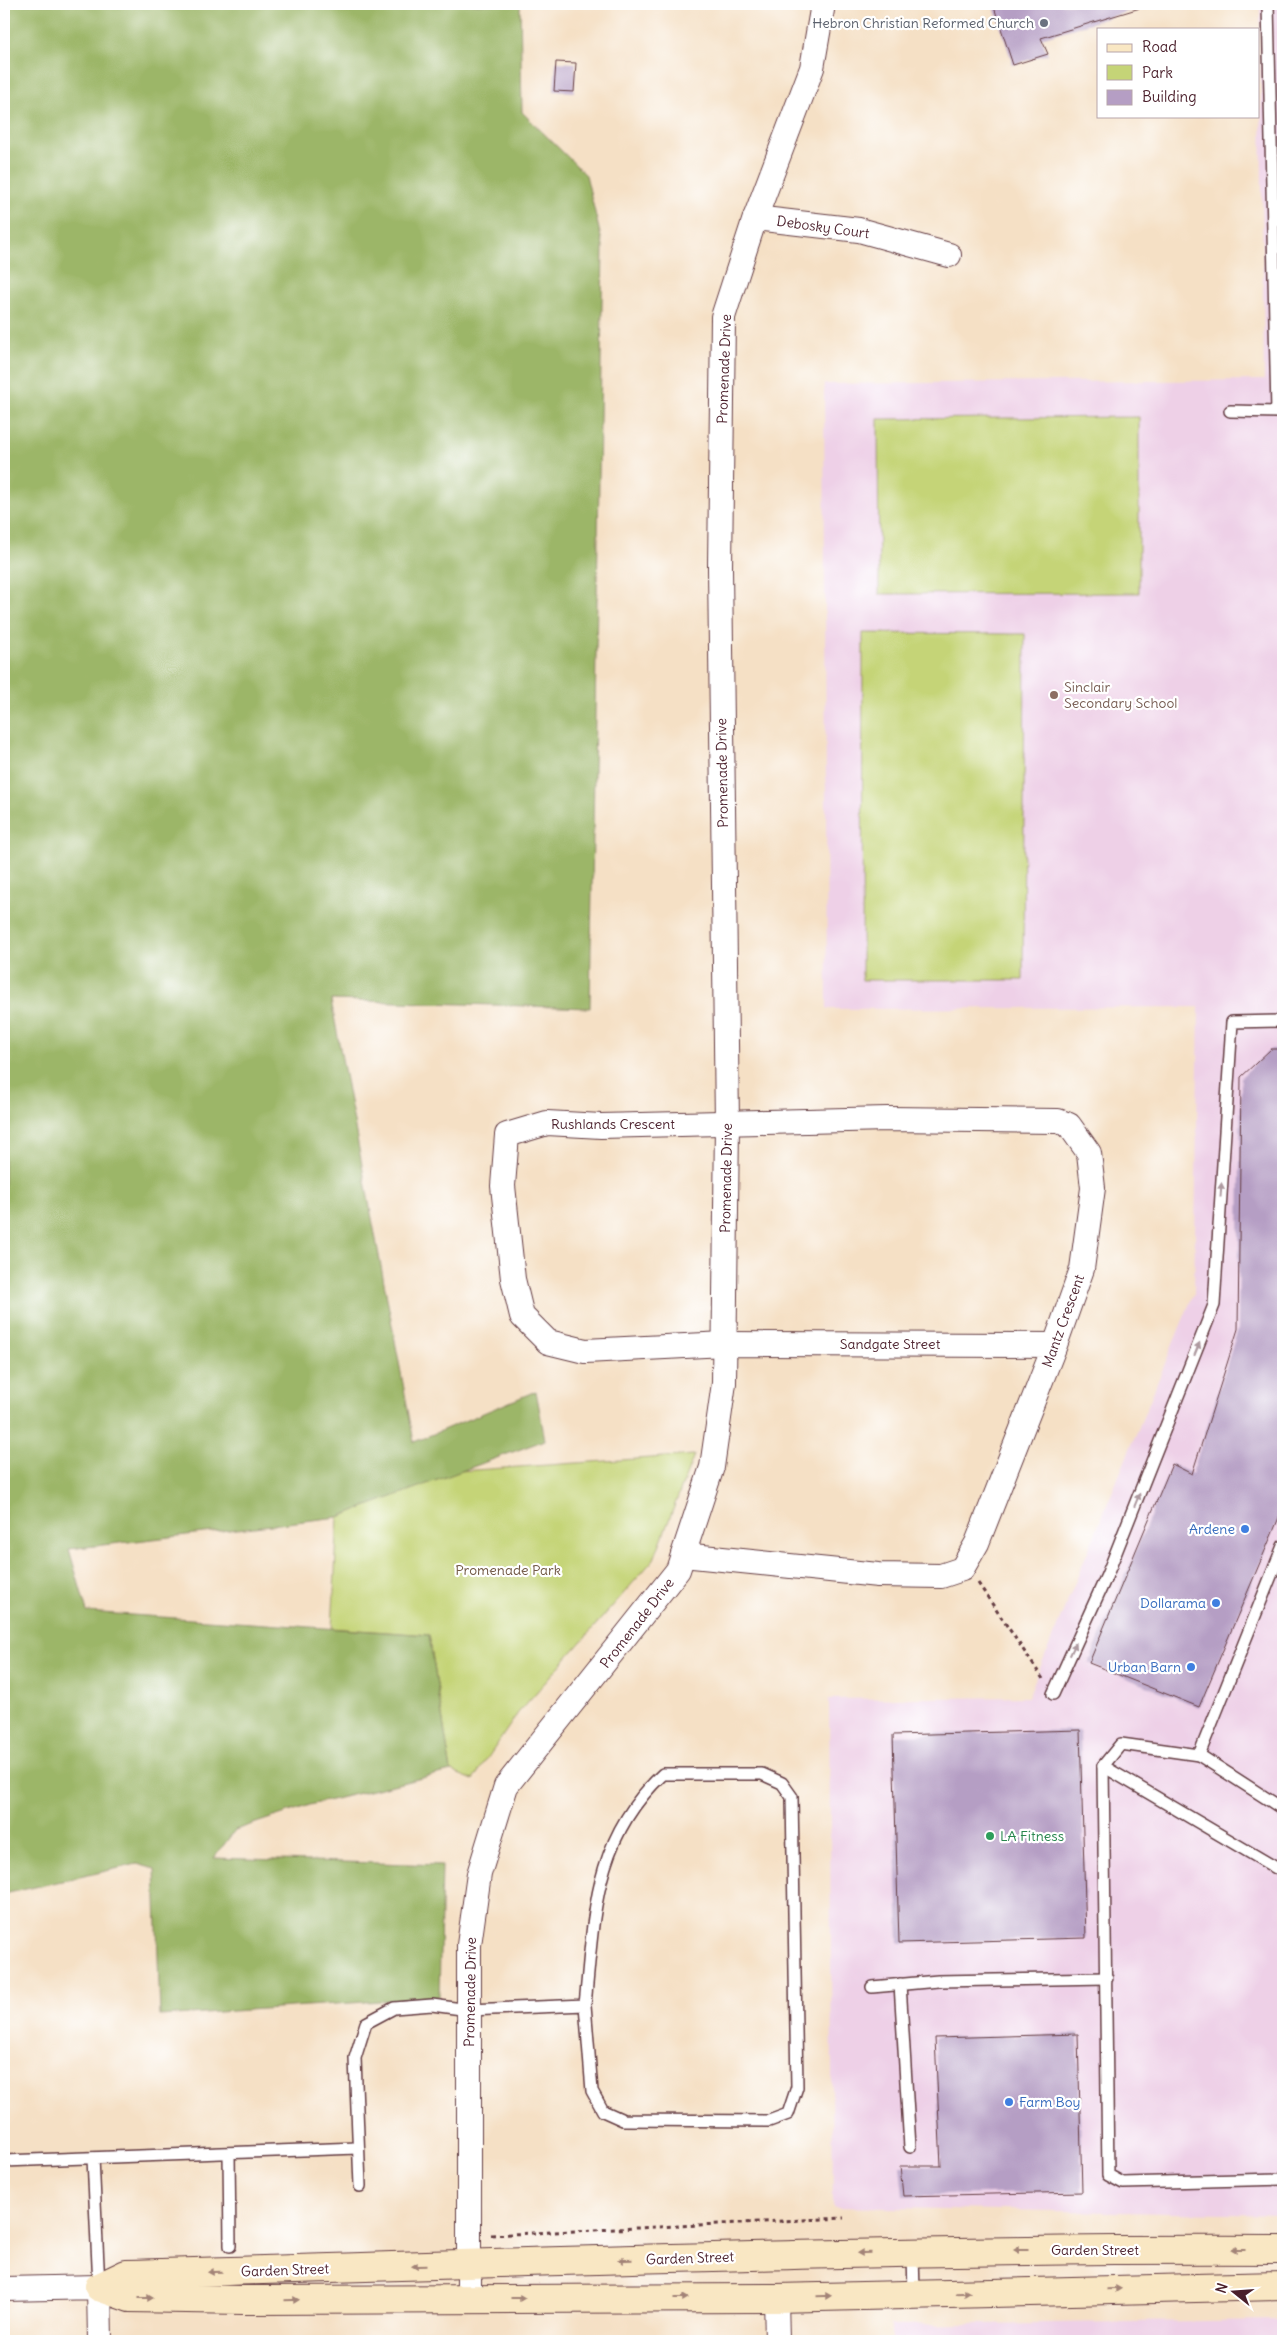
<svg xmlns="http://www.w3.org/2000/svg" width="1287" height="2345" viewBox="0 0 1287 2345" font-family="Delius,sans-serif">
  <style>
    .built { fill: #eed0e7 }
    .green { fill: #c5d477; stroke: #887a51 }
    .forest { fill: #9cb668; stroke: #736a4a }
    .building { fill: #b59ec4 }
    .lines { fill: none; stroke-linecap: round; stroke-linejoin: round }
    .lane-casing { stroke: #643c42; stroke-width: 14 }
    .street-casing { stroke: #643c42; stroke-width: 26 }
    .secondary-casing { stroke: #643c42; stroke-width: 30 }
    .path { stroke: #643c42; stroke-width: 3; stroke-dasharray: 4 4; stroke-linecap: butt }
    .lane { stroke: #fff; stroke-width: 11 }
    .street { stroke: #fff; stroke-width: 24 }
    .secondary { stroke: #f9e7c3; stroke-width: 28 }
    .oneway { fill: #ae9aa0 }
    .oneway2 { fill: #a28377 }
    .worship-dot { fill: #6b7280; stroke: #fff; stroke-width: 2 }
    .education-dot { fill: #8d6e63; stroke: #fff; stroke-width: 2 }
    .shop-dot { fill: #3f7fe0; stroke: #fff; stroke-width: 2 }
    .leisure-dot { fill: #2e9e5b; stroke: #fff; stroke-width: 2 }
    .labels { text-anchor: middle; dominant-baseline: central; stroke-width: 4.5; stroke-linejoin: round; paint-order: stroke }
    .worship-label { font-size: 14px; fill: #5b616d; stroke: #fff; text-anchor: end }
    .street-label { font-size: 14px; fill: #4a1f2b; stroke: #fff }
    .education-label { font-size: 14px; fill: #785e54; stroke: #fff; text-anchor: start }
    .shop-label { font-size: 14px; fill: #366cbe; stroke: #fff; text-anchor: end }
    .park-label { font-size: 14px; fill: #6f5542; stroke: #fff }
    .leisure-label { font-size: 14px; fill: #27864d; stroke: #fff; text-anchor: start }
  </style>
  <rect width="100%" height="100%" fill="#fff"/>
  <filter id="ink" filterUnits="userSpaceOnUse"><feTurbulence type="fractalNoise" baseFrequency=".02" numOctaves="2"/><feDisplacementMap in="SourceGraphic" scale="10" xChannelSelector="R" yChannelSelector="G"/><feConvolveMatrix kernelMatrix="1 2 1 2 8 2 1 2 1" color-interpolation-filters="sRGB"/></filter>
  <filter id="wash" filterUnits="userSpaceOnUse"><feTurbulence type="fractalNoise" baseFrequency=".0096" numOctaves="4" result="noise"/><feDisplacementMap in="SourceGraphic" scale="20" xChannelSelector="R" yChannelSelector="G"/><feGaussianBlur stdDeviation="1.12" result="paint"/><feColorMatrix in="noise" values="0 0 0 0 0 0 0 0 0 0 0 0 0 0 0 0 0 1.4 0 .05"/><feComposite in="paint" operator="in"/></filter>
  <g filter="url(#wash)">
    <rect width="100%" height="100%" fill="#f5e0c5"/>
    <g class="built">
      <path d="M1260 4H1283V2215L833 2207 829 1699 1028 1697 1194 1293 1199 1007 827 1009 824 384 1264 380Z"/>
      <path d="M1283 2320V2341H891V2325Z"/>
    </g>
    <g class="green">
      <path d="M1139 417V593L879 594 878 419Z"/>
      <path d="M863 633 1025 634 1023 980H862Z"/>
      <path d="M694 1455 654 1559 518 1713 473 1780 451 1771 429 1635 332 1628 338 1517 460 1471Z"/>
    </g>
    <path class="forest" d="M4 4H520L522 112 586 175 603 246 590 1008 331 1000 414 1442 536 1391 545 1440 338 1517 69 1549 87 1612 429 1635 451 1771 310 1805 235 1830 214 1858 442 1865 439 1997 160 2016 155 1869 137 1864 4 1894Z"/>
    <g id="blocks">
      <g class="building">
        <path d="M993 4H1139L1140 8 1041 38 1048 54 1013 65Z"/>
        <path d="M556 62 576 63 574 92 554 91Z"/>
        <path d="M1271 1049H1283V1508L1199 1707 1089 1663 1172 1464 1192 1474 1238 1329 1241 1077Z"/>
        <path d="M1080 1730 1086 1938 899 1943 893 1735Z"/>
        <path d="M1078 2034 1082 2192 903 2196 900 2166H941L935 2038Z"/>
      </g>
    </g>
  </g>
  <g filter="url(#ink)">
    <use href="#blocks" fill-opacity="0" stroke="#643c42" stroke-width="1"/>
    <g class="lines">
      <g class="lane-casing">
        <g id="lane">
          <path d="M1268 4 1277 412"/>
          <path d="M1230 411 1283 412"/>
          <path d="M1283 1546 1199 1755 1283 1809"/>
          <path d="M1053 1694 1107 1575 1214 1305 1232 1022 1283 1021"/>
          <path d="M1199 1755 1121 1744 1103 1766 1108 2175 1123 2183 1283 2179"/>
          <path d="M1103 1766 1283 1872"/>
          <path d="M900 1984 910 2147"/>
          <path d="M872 1987 938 1981 1107 1978"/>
          <path d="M229 2153 230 2246"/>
          <path d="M93 2158 99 2287"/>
          <path d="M4 2161 358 2148"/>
          <path d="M360 2186 355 2058 366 2023 394 2008 432 2005 469 2010 585 2005 592 2091 603 2111 623 2120 769 2121 788 2114 797 2087 792 1797 782 1783 762 1774H663C593 1839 594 1916 585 2005"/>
          <path d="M913 2252 914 2294"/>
        </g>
      </g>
      <g class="street-casing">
        <g id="street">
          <path d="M755 218 859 230 949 255"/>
          <path d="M683 1555 878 1575 941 1576 962 1569 977 1543 1055 1345 1082 1269 1093 1188 1089 1153 1069 1125 1058 1121 887 1119 601 1126 547 1123 507 1135 503 1186 513 1279 522 1316 548 1342 585 1351 725 1344 1055 1345"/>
          <path d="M4 2289 99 2287 100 2341"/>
          <path d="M469 2298V1945L479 1874 506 1786 678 1570 712 1467 724 1383 727 1123 720 568 723 317 755 218 812 68 823 4"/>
          <path d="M776 2298 777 2341"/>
        </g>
      </g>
      <g class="secondary-casing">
        <g id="secondary">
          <path d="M99 2287 126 2274C512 2263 897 2248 1283 2250"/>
          <path d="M99 2287 130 2298 243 2300 776 2298 1283 2286"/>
        </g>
      </g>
      <g class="path">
        <path d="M978 1583 1043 1679"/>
        <path d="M491 2235 844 2218"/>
      </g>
      <use href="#lane" class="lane"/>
      <use href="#street" class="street"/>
      <use href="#secondary" class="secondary"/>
    </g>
    <defs><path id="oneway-solid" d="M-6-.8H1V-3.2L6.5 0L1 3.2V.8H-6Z" transform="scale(1.25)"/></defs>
    <g class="oneway">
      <use href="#oneway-solid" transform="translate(1221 1190) rotate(-86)"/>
      <use href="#oneway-solid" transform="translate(1197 1349) rotate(-68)"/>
      <use href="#oneway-solid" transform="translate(1137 1500) rotate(-68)"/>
      <use href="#oneway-solid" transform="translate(1073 1649) rotate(-65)"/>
    </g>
    <g class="oneway2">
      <use href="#oneway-solid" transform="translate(1021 2250) rotate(180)"/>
      <use href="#oneway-solid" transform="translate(1238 2250) rotate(-180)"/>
      <use href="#oneway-solid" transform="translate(864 2253) rotate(179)"/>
      <use href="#oneway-solid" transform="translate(625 2260) rotate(178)"/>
      <use href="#oneway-solid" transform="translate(419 2266) rotate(179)"/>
      <use href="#oneway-solid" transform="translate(215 2272) rotate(178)"/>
      <use href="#oneway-solid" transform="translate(1114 2289) rotate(-1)"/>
      <use href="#oneway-solid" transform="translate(963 2293) rotate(-1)"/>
      <use href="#oneway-solid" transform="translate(824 2296) rotate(-1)"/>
      <use href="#oneway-solid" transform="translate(146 2298)"/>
      <use href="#oneway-solid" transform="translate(518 2298)"/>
      <use href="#oneway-solid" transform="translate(681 2298)"/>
      <use href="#oneway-solid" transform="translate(292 2300) rotate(-1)"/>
    </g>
  </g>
  <circle class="worship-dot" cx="1044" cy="23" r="5"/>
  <circle class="education-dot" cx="1054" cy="695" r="5"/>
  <g class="shop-dot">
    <circle cx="1245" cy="1529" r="5"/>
    <circle cx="1216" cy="1603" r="5"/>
    <circle cx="1191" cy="1667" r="5"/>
    <circle cx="1009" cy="2102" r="5"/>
  </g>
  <circle class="leisure-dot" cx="990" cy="1836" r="5"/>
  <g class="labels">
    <g class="worship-label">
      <text x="1034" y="23">Hebron Christian Reformed Church</text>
    </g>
    <g class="street-label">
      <text transform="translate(823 227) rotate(8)">Debosky Court</text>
      <text transform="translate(724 369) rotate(-88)">Promenade Drive</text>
      <text transform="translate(722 773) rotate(-91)">Promenade Drive</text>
      <text x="613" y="1124">Rushlands Crescent</text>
      <text transform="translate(726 1178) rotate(-89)">Promenade Drive</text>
      <text transform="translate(1063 1321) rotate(-70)">Mantz Crescent</text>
      <text x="890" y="1344">Sandgate Street</text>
      <text transform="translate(637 1623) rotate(-52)">Promenade Drive</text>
      <text transform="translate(470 1992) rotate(-89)">Promenade Drive</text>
      <text x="1095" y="2250">Garden Street</text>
      <text transform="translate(690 2258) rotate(-2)">Garden Street</text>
      <text transform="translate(285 2270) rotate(-2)">Garden Street</text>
    </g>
    <g class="education-label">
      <text x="1064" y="687">Sinclair<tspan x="1064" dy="16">Secondary School</tspan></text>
    </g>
    <g class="shop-label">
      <text x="1235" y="1529">Ardene</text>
      <text x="1206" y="1603">Dollarama</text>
      <text x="1181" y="1667">Urban Barn</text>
      <text x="1019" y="2102" text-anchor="start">Farm Boy</text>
    </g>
    <g class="park-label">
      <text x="508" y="1570">Promenade Park</text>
    </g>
    <g class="leisure-label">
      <text x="1000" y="1836">LA Fitness</text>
    </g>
  </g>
  <rect width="1287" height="2345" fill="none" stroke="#fff" stroke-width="20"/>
  <rect x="1097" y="28" width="162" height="90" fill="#ffffff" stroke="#b7a5aa"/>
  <rect x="1107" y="44" width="25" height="8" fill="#f9e7c3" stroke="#b7a5aa"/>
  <text x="1142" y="52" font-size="15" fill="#4a1f2b">Road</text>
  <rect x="1107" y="65" width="25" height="15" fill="#c5d477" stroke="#b7a5aa"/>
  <text x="1142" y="78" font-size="15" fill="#4a1f2b">Park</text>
  <rect x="1107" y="90" width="25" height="15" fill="#b59ec4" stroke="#b7a5aa"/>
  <text x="1142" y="102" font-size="15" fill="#4a1f2b">Building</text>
  <g transform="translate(1234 2292) rotate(287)" stroke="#ffffff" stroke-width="4" paint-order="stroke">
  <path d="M0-4L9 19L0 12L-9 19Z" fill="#4a1f2b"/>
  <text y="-8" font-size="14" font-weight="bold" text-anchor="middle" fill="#4a1f2b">N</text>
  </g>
</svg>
